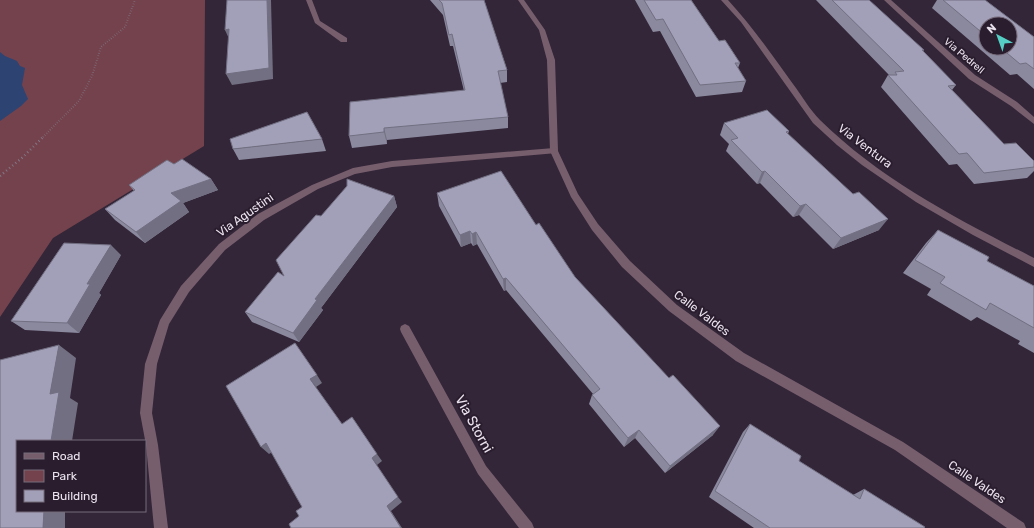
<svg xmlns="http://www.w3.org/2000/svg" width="1034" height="528" viewBox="0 0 1034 528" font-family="Rubik,sans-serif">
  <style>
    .green { fill: #74424c }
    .water { fill: #2d4372 }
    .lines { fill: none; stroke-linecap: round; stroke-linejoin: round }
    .path-far1 { stroke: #827786; stroke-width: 2; stroke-dasharray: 0.5 2; stroke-linecap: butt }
    .path { stroke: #827786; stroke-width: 2.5; stroke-dasharray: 1 3; stroke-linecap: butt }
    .minor { fill: #775e6d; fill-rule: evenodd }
    .tertiary { fill: #775e6d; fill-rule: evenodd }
    .wall { fill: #8b899e; fill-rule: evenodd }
    .shaded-wall { fill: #716f81 }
    .building { fill: #a29fb8; stroke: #716f81 }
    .labels { text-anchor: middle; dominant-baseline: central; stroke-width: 4; stroke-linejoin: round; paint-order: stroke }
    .far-street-label { font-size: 10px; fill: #ebe3ee; stroke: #291d2e }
    .street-label { font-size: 12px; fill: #ebe3ee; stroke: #291d2e }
    .near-street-label { font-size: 14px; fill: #ebe3ee; stroke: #291d2e }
  </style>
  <rect width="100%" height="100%" fill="#332638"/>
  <path class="green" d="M0 0H205L204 146 53 238 0 317Z"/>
  <path class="water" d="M0 52 5 56 17 61 20 66 25 68 22 85 28 99 21 106 0 121Z"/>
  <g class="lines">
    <path class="path-far1" d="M43 137 79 101 92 76 101 47 125 27 135 0"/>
    <path class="path" d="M0 176 23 157 44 136"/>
    <g class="minor">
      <path d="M306 0H312L320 21 347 38V42H341L315 23Z"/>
      <path d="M721 0H728C752 26 772 55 793 84 802 96 810 110 820 120 881 180 959 220 1034 258V267L973 235 916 202 862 165 837 145 813 123 741 22Z"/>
      <path d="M884 0H891L975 75 1017 102 1034 117V124L1011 106 969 79Z"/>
      <path d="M554 148 557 149 558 151 557 153 392 167 355 174 318 189 264 220 225 250 189 292 169 324 157 364 152 413 158 445 168 528H154L146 445 140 413 145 364 160 320 181 286 219 244 258 214 312 185 353 168 392 161Z"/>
      <path d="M405 324 409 326 486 466 532 523 534 528H519L478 474 401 332 400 329 401 326Z"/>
    </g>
    <path class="tertiary" d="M518 0H524L545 30 555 60 558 151 578 194 598 224 630 261 677 305 744 353 903 442 1024 523 1026 528H1007L895 450 736 361 669 311 622 267 592 230 571 197 550 151 547 60 539 30Z"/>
  </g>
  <g class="wall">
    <path d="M430 0H484L507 70V82L500 83 508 117V128L387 140V144L352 148 349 136 464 91 453 46H450L443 15Z"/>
    <path d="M635 0H691L719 41 740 63 738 68 746 81 742 92 696 97 660 31 653 32Z"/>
    <path d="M816 0H869L924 50 923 51 956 85 952 90 1004 144 1034 161V171L1027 178 974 184 957 164 949 165 881 87 888 75H889Z"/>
    <path d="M937 0H985L1034 37V89L1017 74 1010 75 932 8ZM986 24 1010 48H986Z"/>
    <path d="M724 123 789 131 788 134 879 230 833 249 799 215 793 217 760 183 757 184 726 151 729 144 720 135Z"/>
    <path d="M322 139 326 151 239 160 233 149Z"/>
    <path d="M174 164 211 179 218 190 183 203 189 212 145 243 115 220 105 209 134 191 129 185Z"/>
    <path d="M437 193 536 225 575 277 713 435 665 473 635 438 624 447 589 404 592 395 593 394 506 290 504 291 477 244 473 246 471 243 461 247 439 206Z"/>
    <path d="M394 196 397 207 321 308 323 310 299 342 252 322 245 312 284 276 321 216Z"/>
    <path d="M938 230 987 261 1034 286V353L1018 344 1020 341 977 317 971 321 927 295 931 289 903 273 926 243Z"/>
    <path d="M121 255 99 293 101 295 79 333 25 330 11 321Z"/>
    <path d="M750 424 799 461 853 495 864 489 924 528H754L709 497 743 432Z"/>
  </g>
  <g class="shaded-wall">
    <path d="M267 0H271L273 79 232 85 226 74Z"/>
    <path d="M229 29 230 41 225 30Z"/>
    <path d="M384 128 387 140V144L384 132Z"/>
    <path d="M765 171 760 183 757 184 762 172Z"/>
    <path d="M211 179 218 190 183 203 189 212 145 243 136 232 171 193Z"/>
    <path d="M394 196 397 207 321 308 323 310 299 342 293 333 315 299Z"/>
    <path d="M806 204 799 215 793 217 800 206Z"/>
    <path d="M888 219 879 230 833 249 841 238Z"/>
    <path d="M470 231 471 243 461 247 460 235Z"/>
    <path d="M476 232 477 244 473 246 472 234Z"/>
    <path d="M111 245 121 255 99 293 101 295 79 333 67 323 87 284Z"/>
    <path d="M506 278V290L504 291 503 279Z"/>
    <path d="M59 345 76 358 70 398 78 403 72 441H51L50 394Z"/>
    <path d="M317 375 322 383 316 387 310 379Z"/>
    <path d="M720 426 713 435 665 473 670 466Z"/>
    <path d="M639 430 635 438 624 447 628 438Z"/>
    <path d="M266 443 274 451 269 454 261 447Z"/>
    <path d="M377 454 382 461 377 465 372 458Z"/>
    <path d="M398 497 402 502 391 511 402 528H401L387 506Z"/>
    <path d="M44 511H65V528H43Z"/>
  </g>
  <g class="building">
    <path d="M227 0H267L269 68 226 74 229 29 225 30Z"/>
    <path d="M439 0H484L507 70 498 71 508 117 384 128V132L349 136 350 102 465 90 452 34 449 35 442 3Z"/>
    <path d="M644 0H691L719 41 725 40 740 63H735L746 81 700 85 663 19 656 20Z"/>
    <path d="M832 0H869L924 50H922L956 85 948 86 1004 144 1016 143 1034 161V167L984 173 967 153 959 154 888 75H897L895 72 904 71Z"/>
    <path d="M943 0H985L1034 37V69L1026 63 1020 64 1001 48H1010V24H986V36Z"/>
    <path d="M767 110 789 131 786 132 853 194 859 192 888 219 841 238 806 204 800 206 765 171 762 172 731 140 738 138 724 123Z"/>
    <path d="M307 112 322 139 233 149 230 139Z"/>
    <path d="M182 159 211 179 171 193 181 201 136 232 105 209 135 190 129 185 167 160 174 164Z"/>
    <path d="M501 171 536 225 539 223 575 277 669 378 673 375 720 426 670 466 639 430 628 438 592 395 600 389 506 278 503 279 476 232 472 234 470 231 460 235 437 193Z"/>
    <path d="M347 179 394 196 315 299 317 300 293 333 245 312 278 272 284 276 276 260 316 215 321 216 347 186Z"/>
    <path d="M938 230 989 257 987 261 1034 286V328L990 303 986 310 940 283 945 277 915 260Z"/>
    <path d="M64 243 111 245 87 284H90L67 323 11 321Z"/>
    <path d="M295 343 317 375 310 379 342 424 352 417 377 454 372 458 398 497 387 506 401 528H291L289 524 299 516 296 511 302 507 266 443 261 447 226 386Z"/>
    <path d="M59 345 50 394 59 392 51 441H17V511H44L43 528H0V360Z"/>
    <path d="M750 424 801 456 799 461 860 499 864 489 925 527 924 528H770L715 491Z"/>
  </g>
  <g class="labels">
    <g class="far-street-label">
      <text transform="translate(964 56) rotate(40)">Via Pedrell</text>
    </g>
    <g class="street-label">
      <text transform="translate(865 146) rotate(37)">Via Ventura</text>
      <text transform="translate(245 215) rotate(-35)">Via Agustini</text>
      <text transform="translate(702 313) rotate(37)">Calle Valdes</text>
      <text transform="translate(977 482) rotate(34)">Calle Valdes</text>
    </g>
    <g class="near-street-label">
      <text transform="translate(474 424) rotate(61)">Via Storni</text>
    </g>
  </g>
  <rect x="16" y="440" width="130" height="72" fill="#291d2e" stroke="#776c7b"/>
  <rect x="24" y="453" width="20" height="6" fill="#775e6d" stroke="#776c7b"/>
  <text x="52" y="460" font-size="12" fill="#ebe3ee">Road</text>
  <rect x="24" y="470" width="20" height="12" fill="#74424c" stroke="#776c7b"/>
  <text x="52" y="480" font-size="12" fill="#ebe3ee">Park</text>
  <rect x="24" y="490" width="20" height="12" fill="#a29fb8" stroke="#776c7b"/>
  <text x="52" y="500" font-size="12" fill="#ebe3ee">Building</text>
  <g transform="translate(998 36) rotate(319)"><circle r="19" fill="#291d2e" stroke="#776c7b"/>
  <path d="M0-3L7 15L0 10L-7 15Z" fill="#55cec4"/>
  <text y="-6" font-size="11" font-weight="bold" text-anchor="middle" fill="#ebe3ee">N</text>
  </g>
</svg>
